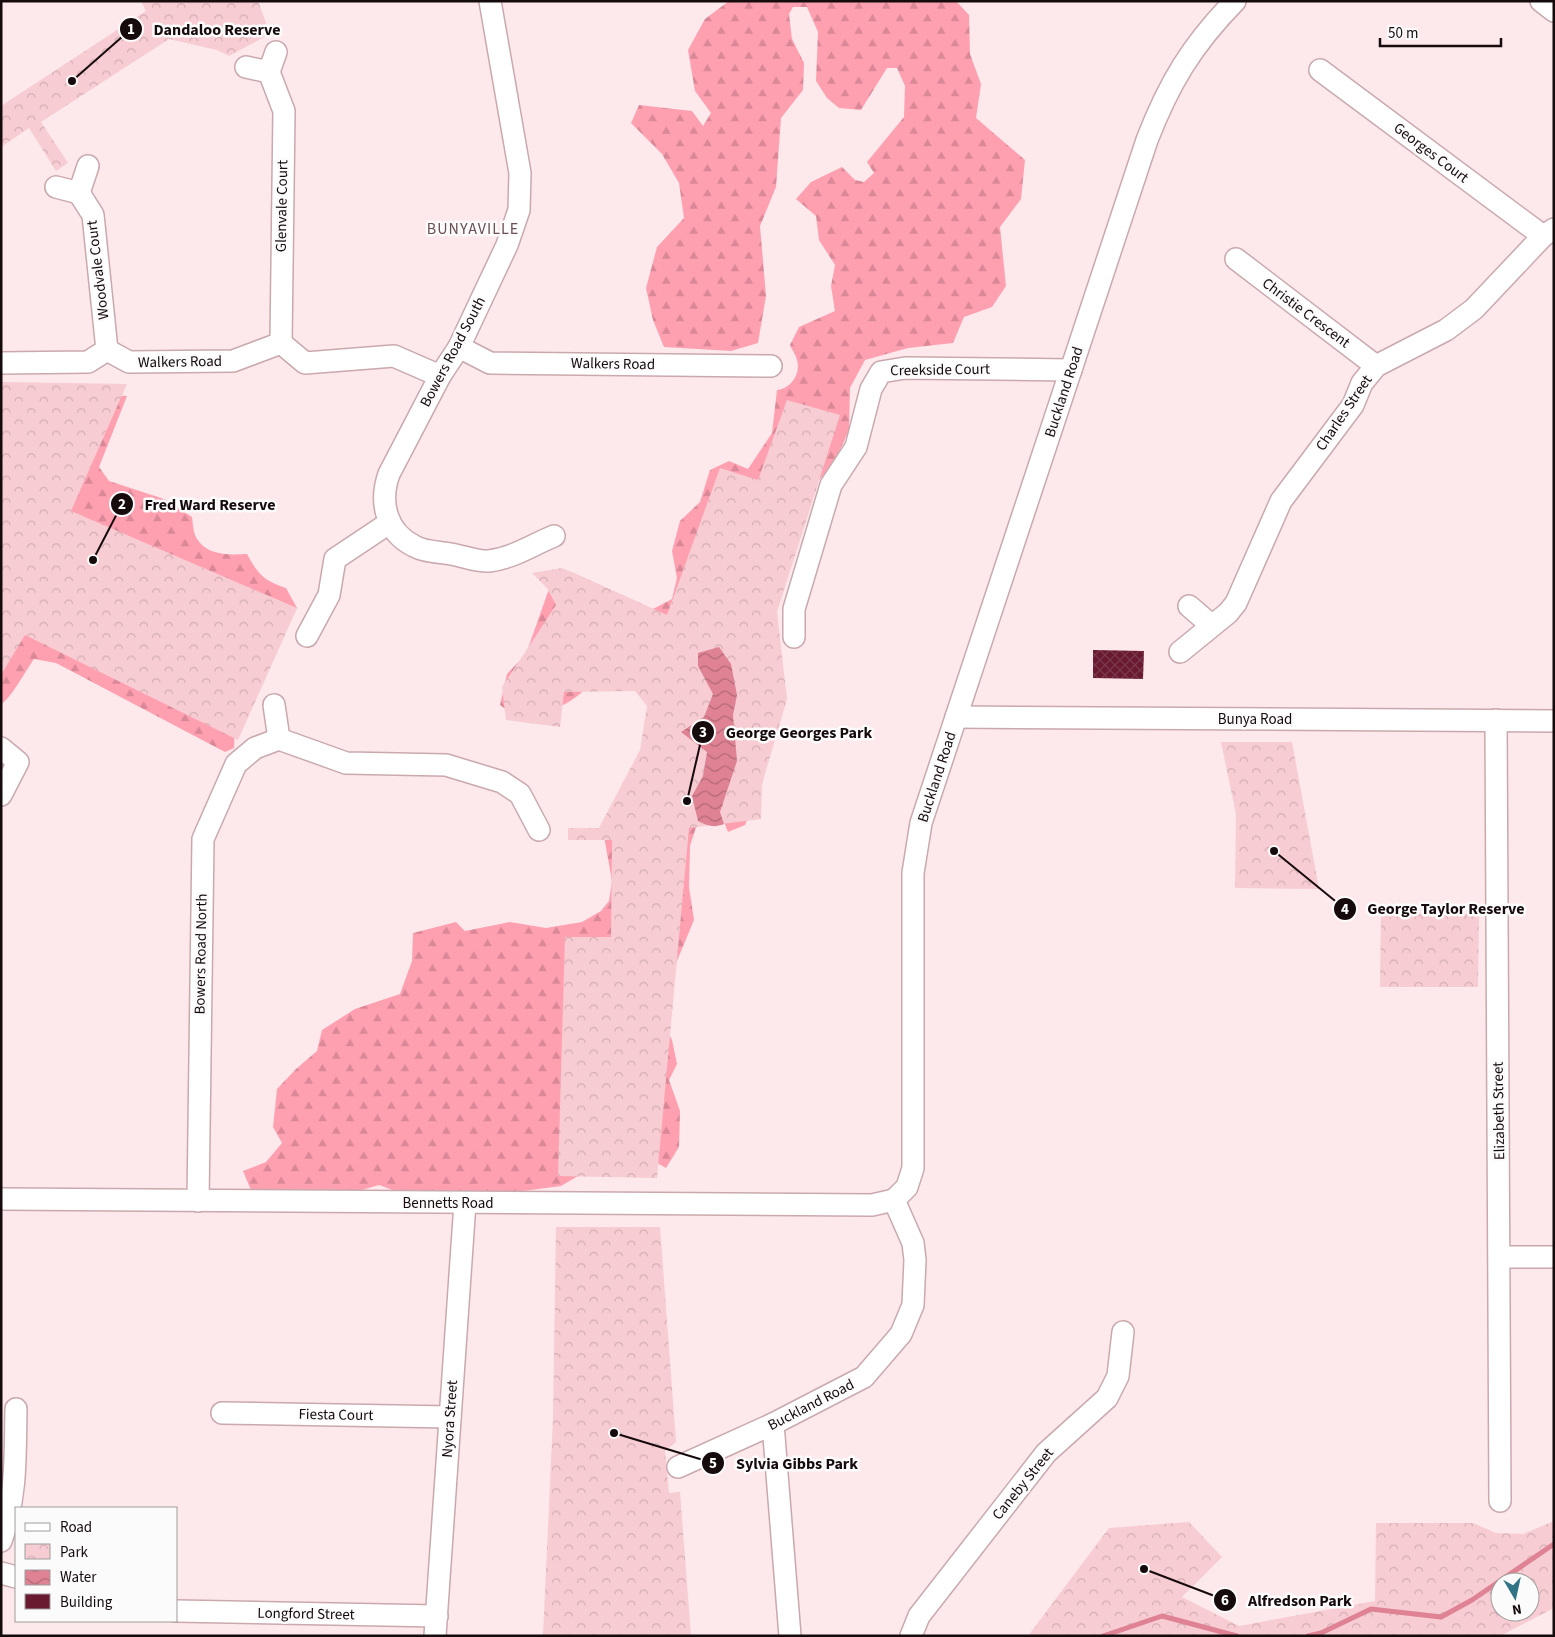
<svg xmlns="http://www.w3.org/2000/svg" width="1555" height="1637" viewBox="0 0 1555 1637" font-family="'Source Sans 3',sans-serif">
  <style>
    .forest { fill: url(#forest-firs) }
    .park { fill: url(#park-crowns); fill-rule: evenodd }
    .water { fill: url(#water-waves) }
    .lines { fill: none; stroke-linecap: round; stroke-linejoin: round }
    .stream { stroke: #de8294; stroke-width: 5 }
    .building { fill: url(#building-cross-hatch) }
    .minor-casing { stroke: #c9a9ae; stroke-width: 24 }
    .minor { stroke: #fff; stroke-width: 21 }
    .labels { text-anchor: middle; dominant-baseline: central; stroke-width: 5; stroke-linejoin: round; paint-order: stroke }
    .street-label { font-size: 15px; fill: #150a0c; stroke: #fbfbfb }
    .neighbourhood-label { font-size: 16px; letter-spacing: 1px; fill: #6a4f53; stroke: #fbfbfb }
    .leader { fill: none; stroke: #150a0c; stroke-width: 2 }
    .callout-dot { fill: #150a0c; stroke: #fbfbfb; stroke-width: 2 }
    .mark-label { font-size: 15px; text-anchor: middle; font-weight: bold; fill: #fff }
    .callout-label { font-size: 16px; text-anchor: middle; font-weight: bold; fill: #150a0c; stroke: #fbfbfb; stroke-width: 5; stroke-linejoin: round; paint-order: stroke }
  </style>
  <defs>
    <pattern id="forest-firs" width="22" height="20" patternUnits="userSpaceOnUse" patternTransform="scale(1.25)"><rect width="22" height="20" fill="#ffa0b1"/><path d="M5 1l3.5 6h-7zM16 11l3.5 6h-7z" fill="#da8897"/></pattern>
    <pattern id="park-crowns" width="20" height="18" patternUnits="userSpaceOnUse" patternTransform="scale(1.25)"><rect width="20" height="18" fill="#f7ccd2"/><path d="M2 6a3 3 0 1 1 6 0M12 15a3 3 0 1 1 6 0" fill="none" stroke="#d3aeb3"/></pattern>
    <pattern id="water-waves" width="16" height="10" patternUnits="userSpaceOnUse" patternTransform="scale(1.25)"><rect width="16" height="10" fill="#de8294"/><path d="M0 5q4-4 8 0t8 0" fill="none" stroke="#b36977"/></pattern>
    <pattern id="building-cross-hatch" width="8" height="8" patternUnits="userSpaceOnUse" patternTransform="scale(1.25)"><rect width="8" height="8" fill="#691930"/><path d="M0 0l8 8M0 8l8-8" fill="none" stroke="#79384b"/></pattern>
  </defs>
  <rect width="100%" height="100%" fill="#fde8eb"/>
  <g class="forest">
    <path d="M729 1H956L969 15 970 54 981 84 976 118 1025 160 1021 199 1000 227 1006 286 992 307 964 317 953 343 908 348 865 360 850 388 849 430 835 461 815 485 778 572 773 626 777 701 763 781 745 825 728 832 720 812 698 821 690 846 689 887 694 920 657 1009 672 1040 677 1064 669 1080 680 1111 679 1147 666 1168 643 1155 595 1166 561 1186 508 1193 398 1192 379 1185 358 1191 251 1190 243 1171 266 1162 282 1143 273 1127 277 1089 296 1069 317 1051 322 1030 355 1009 400 994 412 961 413 933 456 922 465 931 510 922 546 928 582 922 601 911 609 901 612 881 602 825 628 791 658 695 593 680C572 707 550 711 518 718L500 705 507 674 526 654 549 589 571 572 653 609 672 599 677 578 672 551 680 521 700 502 710 470 729 461 748 469 772 433 777 390C790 389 801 375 797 360 796 355 792 350 790 345L799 327 835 311 831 286 835 265 819 240 816 216 796 199 811 182 842 167 855 180 864 182 874 173 867 162 904 117 905 86 897 68H887L861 110 839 108 827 98 816 81 818 32 807 7H793L789 14 792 39 804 63 803 90 781 118 776 187 760 226 766 296 758 343 731 351 664 347 653 320 646 288 657 247 684 218 679 183 662 154 631 123 639 105 692 111 703 126 711 113 695 91 688 50 705 19Z"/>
    <path d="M1 389 127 396 99 467 109 481 164 499 192 517C193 523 193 532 196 537 206 556 229 555 247 554 258 574 263 580 286 588L297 608 235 728 234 748 225 752 56 663 34 659C26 670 10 700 1 704Z"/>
  </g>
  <g class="park">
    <path d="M141 1H258L270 34 229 56 217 50 169 39 41 122 68 163 56 171 29 128 1 147V106L146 11Z"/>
    <path d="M1 382 127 384 71 511 297 608 238 740 25 635 1 675Z"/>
    <path d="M787 400 840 415 777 612 787 699 762 784 761 819 689 828 657 1178 558 1176 565 937H611L612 840H568V828H599L640 750 647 706 635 691 564 692 560 727 506 720 502 687 556 605 547 588 532 573 562 568 667 615 720 468 758 480Z"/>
    <path d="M1221 742H1292L1319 889 1235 888 1236 814Z"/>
    <path d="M1381 913 1479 914 1478 987H1380Z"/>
    <path d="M556 1227H660L676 1442 665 1451 669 1493 680 1492 691 1636H543L553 1419Z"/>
    <path d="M1554 1521V1608L1500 1636H1028L1109 1528 1189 1522 1222 1557 1182 1597 1239 1626 1375 1601 1376 1523H1473L1496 1533 1523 1534ZM1500 1582H1530V1612H1500Z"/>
  </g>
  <path class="water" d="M719 647 731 664 737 695 733 715 737 761 720 812 724 824C714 828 708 826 698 821L692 796 703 776 707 752 681 732 704 717 713 694 698 666V653Z"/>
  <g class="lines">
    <g class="stream">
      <path d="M1103 1636 1162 1616 1237 1636"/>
      <path d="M1308 1636 1321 1633 1371 1609 1441 1617 1472 1600 1554 1544"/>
    </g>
  </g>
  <path class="building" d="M1093 650 1144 651 1143 679 1093 678Z"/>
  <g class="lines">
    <g class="minor-casing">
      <g id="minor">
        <path d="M490 1 520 173 519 210 507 245 459 347 440 376 389 474C379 502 386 532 414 546 424 552 440 552 451 554 463 556 478 562 489 561 513 558 532 545 554 536"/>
        <path d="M1541 1 1554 11"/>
        <path d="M246 67 269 72 276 52"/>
        <path d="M1320 70 1543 236"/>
        <path d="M269 72 284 111 281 343"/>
        <path d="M56 187 79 193 88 166"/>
        <path d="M79 193 93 215 107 350"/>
        <path d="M1236 259 1376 366"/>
        <path d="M459 347 490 363 771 366"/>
        <path d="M1 363 88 362 107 350 129 362 233 361 281 343 305 363 394 356 440 376"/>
        <path d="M1189 606 1211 625"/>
        <path d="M307 636 329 595 335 559 389 523"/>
        <path d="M794 637V609L831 485 856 447 871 389 881 372 905 368 1071 370"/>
        <path d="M1180 652 1228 613 1236 603 1281 501 1353 405 1362 383 1376 366 1446 330 1474 309 1543 236 1554 229"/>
        <path d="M274 705 279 739"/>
        <path d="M956 717 1554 721"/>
        <path d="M1496 720 1500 1501"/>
        <path d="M1 748 18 762 1 795"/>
        <path d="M1 1199 872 1205 894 1200"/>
        <path d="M894 1200 907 1187 913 1168V873L921 823 1147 140C1169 83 1192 45 1235 1"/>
        <path d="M198 1201 203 839 236 764 255 748 279 739 346 763 446 765 502 782 520 794 539 830"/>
        <path d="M1500 1257H1554"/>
        <path d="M222 1413 450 1417"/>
        <path d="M773 1424 790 1636"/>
        <path d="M678 1467 773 1424 864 1377 901 1334 913 1305 915 1260 913 1243 894 1200"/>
        <path d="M1 1541C17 1496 15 1457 16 1409"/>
        <path d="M1 1573 16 1577"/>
        <path d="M176 1611 437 1616"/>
        <path d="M435 1636 465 1203"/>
        <path d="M911 1636 919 1616 1046 1453 1107 1398 1118 1376 1123 1332"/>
      </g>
    </g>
    <use href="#minor" class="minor"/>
  </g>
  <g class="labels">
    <g class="street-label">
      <text transform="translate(1431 153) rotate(37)">Georges Court</text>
      <text transform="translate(282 206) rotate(-89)">Glenvale Court</text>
      <text transform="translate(98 270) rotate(-97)">Woodvale Court</text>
      <text transform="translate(1306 313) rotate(37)">Christie Crescent</text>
      <text transform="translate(453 352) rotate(-62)">Bowers Road South</text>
      <text transform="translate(180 362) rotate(-1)">Walkers Road</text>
      <text transform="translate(613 364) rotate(1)">Walkers Road</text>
      <text transform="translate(940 370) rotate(-1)">Creekside Court</text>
      <text transform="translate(1064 392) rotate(-72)">Buckland Road</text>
      <text transform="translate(1344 413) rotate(-56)">Charles Street</text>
      <text x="1255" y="719">Bunya Road</text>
      <text transform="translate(937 777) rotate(-72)">Buckland Road</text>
      <text transform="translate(201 954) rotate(-89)">Bowers Road North</text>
      <text transform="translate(1499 1111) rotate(-91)">Elizabeth Street</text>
      <text x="448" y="1203">Bennetts Road</text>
      <text transform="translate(811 1405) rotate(-27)">Buckland Road</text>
      <text transform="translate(336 1415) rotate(1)">Fiesta Court</text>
      <text transform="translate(450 1419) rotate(-86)">Nyora Street</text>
      <text transform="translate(1023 1484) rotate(-51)">Caneby Street</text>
      <text transform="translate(306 1614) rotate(1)">Longford Street</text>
    </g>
    <g class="neighbourhood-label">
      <text x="473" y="229">BUNYAVILLE</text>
    </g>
  </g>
  <path class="leader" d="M72 81L131 29M93 560L122 504M687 801L703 732M1274 851L1345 909M614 1433L713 1463M1144 1569L1225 1600"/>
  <g class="callout-dot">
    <circle cx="72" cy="81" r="5"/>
    <circle cx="93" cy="560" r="5"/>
    <circle cx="687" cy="801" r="5"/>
    <circle cx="1274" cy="851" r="5"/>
    <circle cx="614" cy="1433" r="5"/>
    <circle cx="1144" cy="1569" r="5"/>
    <circle cx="131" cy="29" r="12"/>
    <circle cx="122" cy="504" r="12"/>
    <circle cx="703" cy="732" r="12"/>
    <circle cx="1345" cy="909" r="12"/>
    <circle cx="713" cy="1463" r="12"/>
    <circle cx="1225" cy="1600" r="12"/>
  </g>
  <g class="mark-label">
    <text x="131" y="34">1</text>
    <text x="122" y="509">2</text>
    <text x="703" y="737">3</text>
    <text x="1345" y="914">4</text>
    <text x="713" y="1468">5</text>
    <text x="1225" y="1605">6</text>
  </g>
  <g class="callout-label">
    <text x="217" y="35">Dandaloo Reserve</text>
    <text x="210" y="510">Fred Ward Reserve</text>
    <text x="799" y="738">George Georges Park</text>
    <text x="1446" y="914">George Taylor Reserve</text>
    <text x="797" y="1469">Sylvia Gibbs Park</text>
    <text x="1300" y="1606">Alfredson Park</text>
  </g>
  <rect width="1555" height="1637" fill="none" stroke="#150a0c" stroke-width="5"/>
  <rect x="15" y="1507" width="162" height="115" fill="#fbfbfb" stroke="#9f9b9b"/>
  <rect x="25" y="1523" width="25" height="8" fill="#ffffff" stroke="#9f9b9b"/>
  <text x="60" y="1532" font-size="15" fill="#150a0c">Road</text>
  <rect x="25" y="1544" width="25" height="15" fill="url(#park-crowns)" stroke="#9f9b9b"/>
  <text x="60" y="1557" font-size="15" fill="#150a0c">Park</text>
  <rect x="25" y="1570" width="25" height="15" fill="url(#water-waves)" stroke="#9f9b9b"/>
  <text x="60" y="1582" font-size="15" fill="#150a0c">Water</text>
  <rect x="25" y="1594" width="25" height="15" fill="#691930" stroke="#9f9b9b"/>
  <text x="60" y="1607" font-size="15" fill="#150a0c">Building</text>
  <g transform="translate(1515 1597) rotate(171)"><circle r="24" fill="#fbfbfb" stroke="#9f9b9b"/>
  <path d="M0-4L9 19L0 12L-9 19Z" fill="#317485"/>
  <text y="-8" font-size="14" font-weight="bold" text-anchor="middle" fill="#150a0c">N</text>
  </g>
  <path d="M1380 38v8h121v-8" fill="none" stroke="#150a0c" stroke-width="2.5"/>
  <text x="1388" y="38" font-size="15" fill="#150a0c" stroke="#fbfbfb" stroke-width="4" paint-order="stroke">50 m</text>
</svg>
